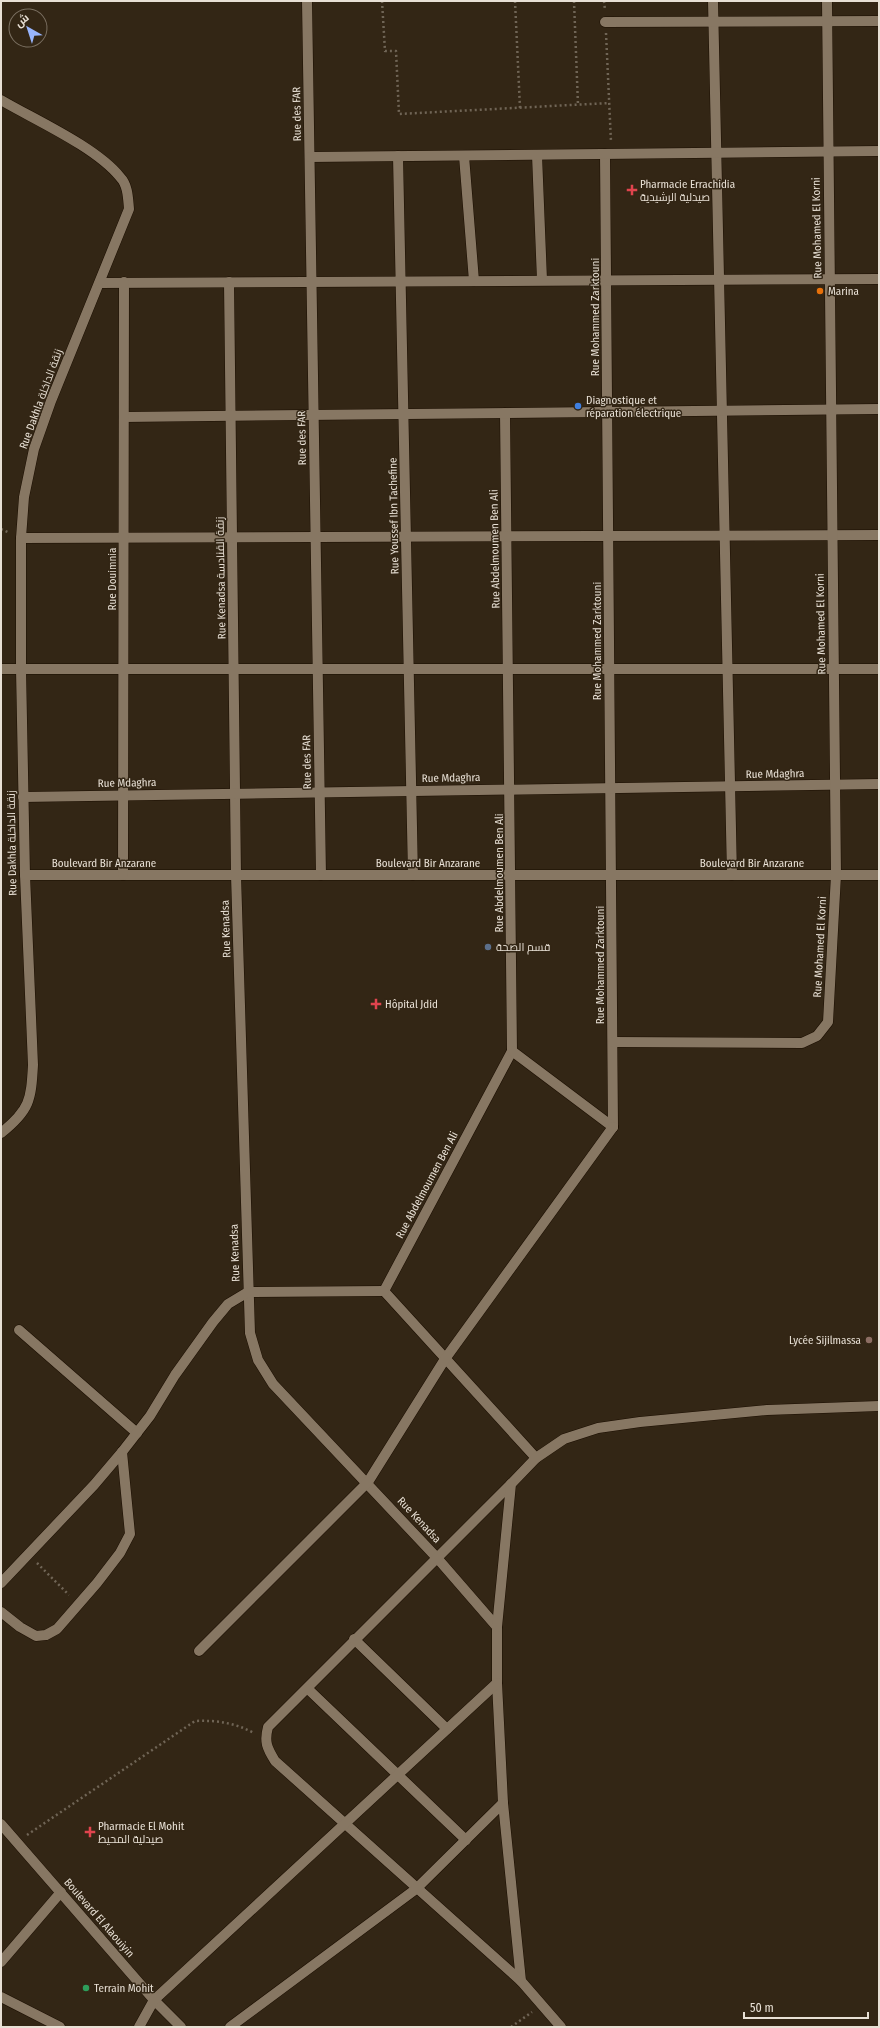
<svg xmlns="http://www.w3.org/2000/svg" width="880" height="2028" viewBox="0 0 880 2028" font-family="'Fira Sans Condensed',Cairo,sans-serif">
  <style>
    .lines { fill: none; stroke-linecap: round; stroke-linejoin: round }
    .minor-casing { stroke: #1b0e01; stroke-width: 11 }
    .path { stroke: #706556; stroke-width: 2.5; stroke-dasharray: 2 3; stroke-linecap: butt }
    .minor { stroke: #877763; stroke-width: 10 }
    .health-dot { fill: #e0444e; stroke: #332615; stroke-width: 1.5 }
    .food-dot { fill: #e8710a; stroke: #332615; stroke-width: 1.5 }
    .shop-dot { fill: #3f7fe0; stroke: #332615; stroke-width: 1.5 }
    .service-dot { fill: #5c6f8a; stroke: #332615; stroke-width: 1.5 }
    .education-dot { fill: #8d6e63; stroke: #332615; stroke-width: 1.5 }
    .leisure-dot { fill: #2e9e5b; stroke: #332615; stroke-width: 1.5 }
    .labels { text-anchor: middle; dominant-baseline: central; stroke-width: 3; stroke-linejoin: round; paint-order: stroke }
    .street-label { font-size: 11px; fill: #e8e0d5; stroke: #332615 }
    .poi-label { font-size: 11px; fill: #e8e0d5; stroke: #332615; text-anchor: start }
  </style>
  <rect width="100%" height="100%" fill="#332615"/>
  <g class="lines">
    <g class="minor-casing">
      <g id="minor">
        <path d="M307 1 321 875"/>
        <path d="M713 1 732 875"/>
        <path d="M605 22 879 21"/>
        <path d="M1 100C35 120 96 147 120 177 128 185 128 198 129 209L51 401 34 449 24 497 21 538V669L25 875 33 1065C31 1100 30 1110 1 1133"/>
        <path d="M605 154 613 1127"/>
        <path d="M537 155 542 280"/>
        <path d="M398 156 413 875"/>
        <path d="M464 156 474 281"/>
        <path d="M310 157 879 151"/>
        <path d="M229 282 236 875 250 1333 258 1360 273 1384 438 1559 497 1627V1683L503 1803 521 1981 561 2027"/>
        <path d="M100 283 879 279"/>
        <path d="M505 413 512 1051 384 1291 536 1458"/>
        <path d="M124 417 879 409"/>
        <path d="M21 538 879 535"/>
        <path d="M1 669H879"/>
        <path d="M23 797 879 784"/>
        <path d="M25 875H879"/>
        <path d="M123 875 124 282"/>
        <path d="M613 1042 802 1043 817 1036 828 1022 836 875 827 1"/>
        <path d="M512 1051 613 1127"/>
        <path d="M19 1330 137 1433"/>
        <path d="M511 1484 268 1727C264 1742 267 1748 275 1761L521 1981"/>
        <path d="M1 1583 94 1485 122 1452 150 1416 175 1375 213 1322 228 1304 248 1292 384 1291"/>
        <path d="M1 1612 20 1627 36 1636 46 1635 57 1629 97 1583 120 1553 130 1534 122 1452"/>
        <path d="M497 1627 511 1484 536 1458 564 1439 598 1428 640 1422 767 1410 879 1406"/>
        <path d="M354 1639 447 1729"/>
        <path d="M199 1651 368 1482 445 1359 613 1127"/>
        <path d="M308 1689 466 1840"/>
        <path d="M1 1824 154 2000 181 2027"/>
        <path d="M1 1962 61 1892"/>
        <path d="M1 1997 60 2027"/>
        <path d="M139 2027 154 2000 497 1683"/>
        <path d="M230 2027 416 1889 503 1803"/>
      </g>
    </g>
    <g class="path">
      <path d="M382 1 385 51H396L399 114 609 103"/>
      <path d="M515 1 520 108"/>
      <path d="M574 1 578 105"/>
      <path d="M604 1 605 10"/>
      <path d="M606 33 611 142"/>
      <path d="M1 529 10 533"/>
      <path d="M37 1563 69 1595"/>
      <path d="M27 1835 195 1721C217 1720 235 1723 254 1733"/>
      <path d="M511 2027 532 2012"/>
    </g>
    <use href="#minor" class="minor"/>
  </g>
  <g class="health-dot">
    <path d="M630 184h4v4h4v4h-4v4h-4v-4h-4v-4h4z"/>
    <path d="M374 998h4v4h4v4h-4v4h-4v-4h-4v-4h4z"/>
    <path d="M88 1826h4v4h4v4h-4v4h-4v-4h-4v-4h4z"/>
  </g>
  <circle class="food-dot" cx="820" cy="291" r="4"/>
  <circle class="shop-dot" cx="578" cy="406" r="4"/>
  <circle class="service-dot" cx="488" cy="947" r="4"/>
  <circle class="education-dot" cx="869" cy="1340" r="4"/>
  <circle class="leisure-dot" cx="86" cy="1988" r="4"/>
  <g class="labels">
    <g class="street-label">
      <text transform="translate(297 114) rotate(-91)">Rue des FAR</text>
      <text transform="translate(817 228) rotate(-91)">Rue Mohamed El Korni</text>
      <text transform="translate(595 317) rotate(-90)">Rue Mohammed Zarktouni</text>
      <text transform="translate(41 399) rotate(-70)">Rue Dakhla زنقة الداخلة</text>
      <text transform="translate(302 438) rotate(-91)">Rue des FAR</text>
      <text transform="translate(394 516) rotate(-91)">Rue Youssef Ibn Tachefine</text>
      <text transform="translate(495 549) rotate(-91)">Rue Abdelmoumen Ben Ali</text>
      <text transform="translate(221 578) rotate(-91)">Rue Kenadsa زنقة القنادسة</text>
      <text transform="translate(112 579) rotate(-90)">Rue Douimnia</text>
      <text transform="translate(821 624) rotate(-91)">Rue Mohamed El Korni</text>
      <text transform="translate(597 641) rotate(-90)">Rue Mohammed Zarktouni</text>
      <text transform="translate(307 762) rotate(-91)">Rue des FAR</text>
      <text transform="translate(775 774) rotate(-1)">Rue Mdaghra</text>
      <text transform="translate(451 778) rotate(-1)">Rue Mdaghra</text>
      <text transform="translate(127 783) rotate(-1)">Rue Mdaghra</text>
      <text transform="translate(12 843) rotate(-91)">Rue Dakhla زنقة الداخلة</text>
      <text x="104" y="863">Boulevard Bir Anzarane</text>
      <text x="428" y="863">Boulevard Bir Anzarane</text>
      <text x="752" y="863">Boulevard Bir Anzarane</text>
      <text transform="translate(499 873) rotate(-90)">Rue Abdelmoumen Ben Ali</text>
      <text transform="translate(226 929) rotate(-92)">Rue Kenadsa</text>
      <text transform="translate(820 947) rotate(-87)">Rue Mohamed El Korni</text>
      <text transform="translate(600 965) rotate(-90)">Rue Mohammed Zarktouni</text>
      <text transform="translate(427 1185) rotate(-62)">Rue Abdelmoumen Ben Ali</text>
      <text transform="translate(235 1253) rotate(-92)">Rue Kenadsa</text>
      <text transform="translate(419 1520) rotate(47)">Rue Kenadsa</text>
      <text transform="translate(99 1918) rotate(49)">Boulevard El Alaouiyin</text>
    </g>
    <g class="poi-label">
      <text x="640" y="184">Pharmacie Errachidia<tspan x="640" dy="13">صيدلية الرشيدية</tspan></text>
      <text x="828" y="291">Marina</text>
      <text x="586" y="400">Diagnostique et<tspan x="586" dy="13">réparation électrique</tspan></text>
      <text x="496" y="947">قسم الصحة</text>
      <text x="385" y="1004">Hôpital Jdid</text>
      <text x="861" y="1340" text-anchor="end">Lycée Sijilmassa</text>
      <text x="98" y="1826">Pharmacie El Mohit<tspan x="98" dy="13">صيدلية المحيط</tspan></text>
      <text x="94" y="1988">Terrain Mohit</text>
    </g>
  </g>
  <rect width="880" height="2028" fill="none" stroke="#e8e0d5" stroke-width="4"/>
  <g transform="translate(28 28) rotate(321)"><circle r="19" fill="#332615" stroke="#7b7062"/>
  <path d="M0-3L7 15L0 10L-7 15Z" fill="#98b5fd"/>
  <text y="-6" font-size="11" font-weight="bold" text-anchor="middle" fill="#e8e0d5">ش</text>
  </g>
  <path d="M744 2012v6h124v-6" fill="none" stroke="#e8e0d5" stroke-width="2"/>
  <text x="750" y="2012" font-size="12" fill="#e8e0d5" stroke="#332615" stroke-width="3" paint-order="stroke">50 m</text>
</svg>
